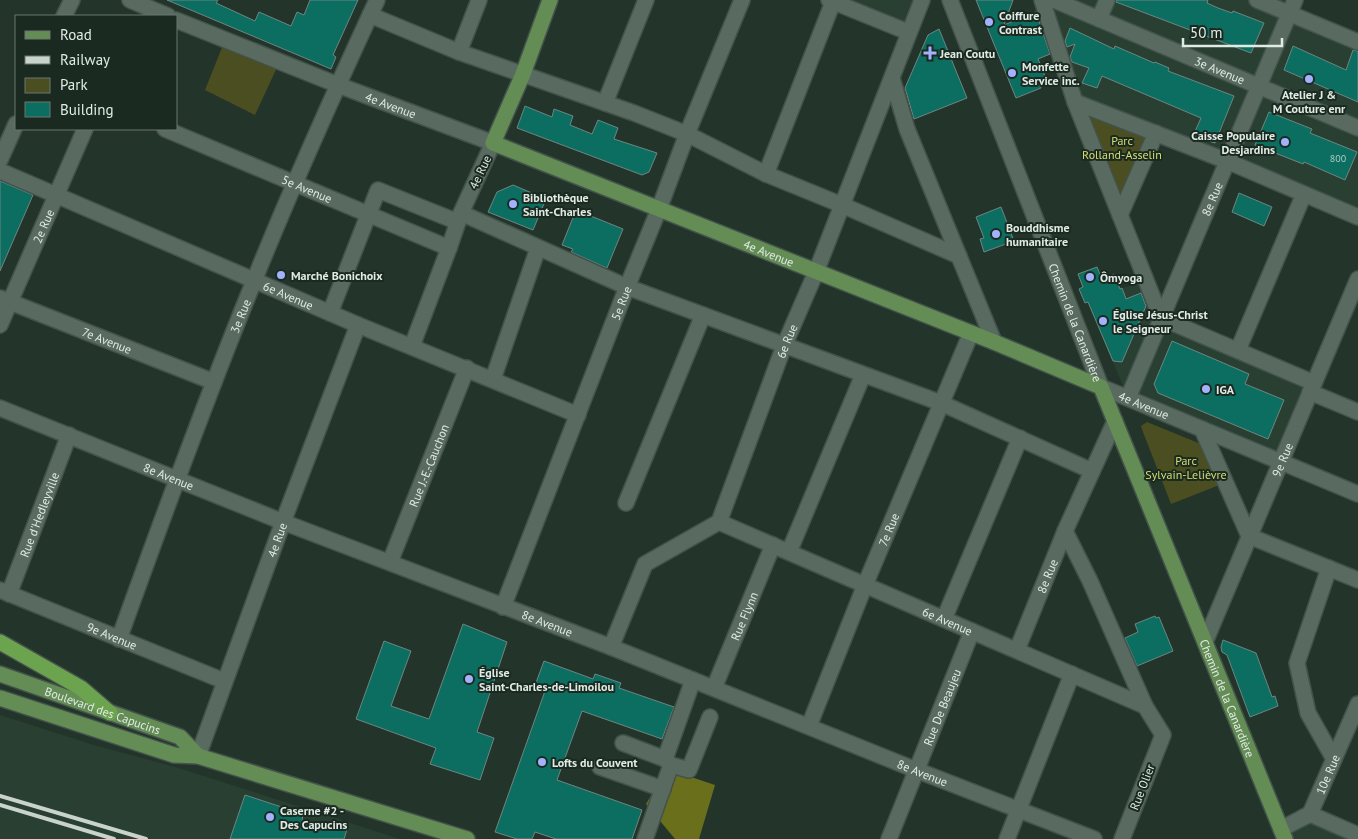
<svg xmlns="http://www.w3.org/2000/svg" width="1358" height="839" viewBox="0 0 1358 839" font-family="'PT Sans',sans-serif">
  <style>
    .built { fill: #283f32 }
    .green { fill: #4b4e20 }
    .forest { fill: #6a6f1b }
    .building { fill: #0c6d61; stroke: #6e8681 }
    .lines { fill: none; stroke-linecap: round; stroke-linejoin: round }
    .minor-casing { stroke: #43524a; stroke-width: 18 }
    .major-casing { stroke: #43524a; stroke-width: 18 }
    .highway-casing { stroke: #43524a; stroke-width: 18 }
    .minor { stroke: #596b60; stroke-width: 15 }
    .major { stroke: #648d55; stroke-width: 15 }
    .highway { stroke: #6ca34e; stroke-width: 15 }
    .rail { stroke: #c8d3cc; stroke-width: 4 }
    .poi-dot { fill: #a2b2fd; stroke: #1a2a21; stroke-width: 2 }
    .labels { text-anchor: middle; dominant-baseline: central; stroke-width: 4; stroke-linejoin: round; paint-order: stroke }
    .number-label { font-size: 10px; fill: #acccc4 }
    .poi-label { font-size: 12px; font-weight: bold; fill: #e1ebe5; stroke: #1a2a21; text-anchor: start }
    .street-label { font-size: 12px; fill: #e1ebe5; stroke: #1a2a21 }
    .park-label { font-size: 12px; fill: #d6de71; stroke: #1a2a21 }
  </style>
  <rect width="100%" height="100%" fill="#23342a"/>
  <g class="built">
    <path d="M829 0H921L908 31Z"/>
    <path d="M1042 0H1295L1289 13 1358 42V217L1075 102Z"/>
    <path d="M1146 279 1161 318 1314 383 1281 461 1128 398 1088 302Z"/>
    <path d="M0 715 94 745 179 768 400 839H0Z"/>
    <path d="M1310 814 1358 839H1285L1281 829Z"/>
  </g>
  <g class="green">
    <path d="M225 40 280 61 255 115 205 90Z"/>
    <path d="M1075 102 1156 133 1120 215Z"/>
    <path d="M1147 422 1208 447 1222 484 1171 504 1143 432 1141 426Z"/>
  </g>
  <path class="forest" d="M667 769 715 785 699 839H675L646 804Z"/>
  <g class="building">
    <path d="M167 0H218L216 3 255 21 259 12 291 26 297 12 304 15 310 0H358L333 55 336 57 331 69Z"/>
    <path d="M976 0H1013L1004 25 1036 12 1050 54 1038 59 1047 81 1039 84 1041 88 1016 98Z"/>
    <path d="M1116 0H1208L1207 3 1218 8 1232 13 1233 11 1264 23 1251 53 1116 2Z"/>
    <path d="M1070 28 1114 49 1115 46 1154 63 1155 62 1169 68 1168 71 1234 96 1215 143 1193 136 1201 118 1102 76 1097 88 1082 83 1089 68 1072 62 1070 57 1075 44 1067 47 1065 41Z"/>
    <path d="M939 29 967 98 914 119 905 88 928 35Z"/>
    <path d="M1293 46 1346 70 1353 50 1358 51V102L1284 70Z"/>
    <path d="M525 106 552 117 554 109 573 116 570 125 592 134 598 120 618 128 614 139 657 153 649 172 642 175 517 128Z"/>
    <path d="M1269 112 1312 129 1310 133 1357 152 1345 180 1304 162 1303 164 1255 145Z"/>
    <path d="M0 181 33 195 0 271Z"/>
    <path d="M513 185 546 199 533 230 488 212 497 192Z"/>
    <path d="M1239 193 1272 207 1264 226 1232 212Z"/>
    <path d="M1001 207 1014 241 984 252 980 239 984 238 976 217Z"/>
    <path d="M576 210 623 229 607 268 571 252 573 249 562 245Z"/>
    <path d="M1097 267 1102 279 1114 274 1120 289 1122 288 1126 299 1141 293 1146 306 1122 362 1113 361 1088 302 1085 303 1079 289 1083 287 1078 274Z"/>
    <path d="M1172 341 1249 374 1245 384 1284 400 1268 439 1158 393 1154 384Z"/>
    <path d="M1155 616 1156 618 1159 617 1173 651 1137 666 1125 638 1138 632 1135 624Z"/>
    <path d="M463 624 507 642 477 732 494 738 480 780 430 764 436 748 356 719 384 641 411 651 391 706 429 719Z"/>
    <path d="M1223 640 1256 653 1272 697 1275 696 1278 706 1250 717 1227 655 1222 652 1221 647Z"/>
    <path d="M544 661 593 679 595 674 621 683 619 688 674 707 662 739 582 711 557 780 642 810 632 839H556L535 832 532 839H517L495 832 545 691 534 688Z"/>
    <path d="M245 795 303 814 302 821 348 826 344 839H230Z"/>
  </g>
  <g class="lines">
    <g class="minor-casing">
      <g id="minor">
        <path d="M130 0 168 16"/>
        <path d="M829 0 908 32"/>
        <path id="s1" d="M950 0 1101 387 1358 494"/>
        <path d="M1042 0 1075 102 1161 318 1314 383"/>
        <path id="s2" d="M1054 0 1358 128"/>
        <path d="M1257 0 1358 42"/>
        <path d="M370 15 459 52 634 113 687 134 766 174 842 205 959 256"/>
        <path d="M64 16 72 0"/>
        <path d="M1099 19 1107 0"/>
        <path id="s3" d="M176 20 338 85 493 143 461 213 449 248 412 346"/>
        <path d="M459 52 479 0"/>
        <path d="M892 78 907 129 994 342"/>
        <path d="M1075 102 1227 161 1358 217"/>
        <path d="M605 103 646 0"/>
        <path id="s4" d="M165 129 449 248"/>
        <path d="M0 160 16 124"/>
        <path id="s5" d="M0 171 358 325 578 415"/>
        <path d="M766 174 833 2"/>
        <path d="M461 213 627 287 941 403 1092 471"/>
        <path d="M1120 215 1156 133"/>
        <path id="s6" d="M0 298 214 382"/>
        <path d="M330 313 378 190 458 222"/>
        <path id="s7" d="M0 325 85 129"/>
        <path d="M1238 350 1304 194"/>
        <path d="M493 379 538 248"/>
        <path d="M1310 392 1358 412"/>
        <path id="s8" d="M1128 398 1295 0"/>
        <path id="s9" d="M0 408 283 522 611 647 916 770 1094 839"/>
        <path d="M1202 429 1249 536 1358 580"/>
        <path d="M626 503 703 315"/>
        <path id="s10" d="M719 522 1145 706 1163 735 1122 839"/>
        <path d="M1065 531 1090 581 1145 706"/>
        <path d="M789 552 863 375"/>
        <path id="s11" d="M390 562 467 368"/>
        <path d="M1329 568 1297 663 1308 713 1334 759"/>
        <path id="s12" d="M0 590 224 681"/>
        <path id="s13" d="M9 594 69 435"/>
        <path id="s14" d="M503 607 627 287 659 209 687 134 742 0"/>
        <path d="M944 619 1020 438"/>
        <path id="s15" d="M119 639C162 519 206 399 254 281 292 186 334 93 377 0"/>
        <path id="s16" d="M1205 642 1358 279"/>
        <path id="s17" d="M611 647 645 564 719 522 784 346 816 272 922 0"/>
        <path id="s18" d="M1017 650 1065 531 1115 421"/>
        <path id="s19" d="M714 688 773 545"/>
        <path id="s20" d="M809 726 865 585 971 333"/>
        <path d="M623 743 665 759"/>
        <path id="s21" d="M198 756 283 522 358 325"/>
        <path d="M671 765 689 770 710 717"/>
        <path d="M600 767 663 789"/>
        <path d="M1302 818 1310 814 1358 835"/>
        <path id="s22" d="M1281 829 1310 814 1358 704"/>
        <path d="M645 839 671 765 665 759 693 680"/>
        <path id="s23" d="M889 839 972 631"/>
        <path d="M1007 839 1072 674"/>
      </g>
    </g>
    <g class="major-casing">
      <g id="major">
        <path id="s24" d="M550 0 523 74 493 143 994 342 1101 387 1285 839"/>
        <path id="s25" d="M0 674 180 737 198 756"/>
        <path d="M0 698 174 755 198 756 467 839"/>
      </g>
    </g>
    <g class="highway-casing">
      <path id="highway" d="M0 642 81 688 110 713"/>
    </g>
    <use href="#minor" class="minor"/>
    <use href="#major" class="major"/>
    <use href="#highway" class="highway"/>
    <g class="rail">
      <path d="M0 796 146 839"/>
      <path d="M0 805 114 839"/>
    </g>
  </g>
  <g class="poi-dot">
    <circle cx="989" cy="22" r="5"/>
    <path d="M927.5 45.5h5v5h5v5h-5v5h-5v-5h-5v-5h5z"/>
    <circle cx="1012" cy="73" r="5"/>
    <circle cx="1309" cy="79" r="5"/>
    <circle cx="1285" cy="142" r="5"/>
    <circle cx="513" cy="204" r="5"/>
    <circle cx="996" cy="234" r="5"/>
    <circle cx="281" cy="275" r="5"/>
    <circle cx="1090" cy="277" r="5"/>
    <circle cx="1103" cy="321" r="5"/>
    <circle cx="1206" cy="389" r="5"/>
    <circle cx="469" cy="679" r="5"/>
    <circle cx="542" cy="762" r="5"/>
    <circle cx="270" cy="817" r="5"/>
  </g>
  <g class="labels">
    <g class="number-label">
      <text x="1338" y="158">800</text>
    </g>
    <g class="poi-label">
      <text x="999" y="15">Coiffure<tspan x="999" dy="14">Contrast</tspan></text>
      <text x="940" y="53">Jean Coutu</text>
      <text x="1022" y="66">Monfette<tspan x="1022" dy="14">Service inc.</tspan></text>
      <text x="1309" y="94" text-anchor="middle">Atelier J &amp;<tspan x="1309" dy="14">M Couture enr</tspan></text>
      <text x="1275" y="135" text-anchor="end">Caisse Populaire<tspan x="1275" dy="14">Desjardins</tspan></text>
      <text x="523" y="197">Bibliothèque<tspan x="523" dy="14">Saint-Charles</tspan></text>
      <text x="1006" y="227">Bouddhisme<tspan x="1006" dy="14">humanitaire</tspan></text>
      <text x="291" y="275">Marché Bonichoix</text>
      <text x="1100" y="277">Ômyoga</text>
      <text x="1113" y="314">Église Jésus-Christ<tspan x="1113" dy="14">le Seigneur</tspan></text>
      <text x="1216" y="389">IGA</text>
      <text x="479" y="672">Église<tspan x="479" dy="14">Saint-Charles-de-Limoilou</tspan></text>
      <text x="552" y="762">Lofts du Couvent</text>
      <text x="280" y="810">Caserne #2 -<tspan x="280" dy="14">Des Capucins</tspan></text>
    </g>
    <g class="street-label">
      <text stroke="none"><textPath href="#s2" startOffset="180">3e Avenue</textPath></text>
      <text stroke="none"><textPath href="#s3" startOffset="231">4e Avenue</textPath></text>
      <text transform="translate(480 172) rotate(-65)">4e Rue</text>
      <text stroke="none"><textPath href="#s4" startOffset="154">5e Avenue</textPath></text>
      <text stroke="none"><textPath href="#s8" startOffset="216">8e Rue</textPath></text>
      <text stroke="none"><textPath href="#s7" startOffset="108">2e Rue</textPath></text>
      <text stroke="none"><textPath href="#s24" startOffset="451">4e Avenue</textPath></text>
      <text stroke="none"><textPath href="#s5" startOffset="314">6e Avenue</textPath></text>
      <text stroke="none"><textPath href="#s14" startOffset="326">5e Rue</textPath></text>
      <text stroke="none"><textPath href="#s15" startOffset="345">3e Rue</textPath></text>
      <text stroke="none"><textPath href="#s1" startOffset="346">Chemin de la Canardière</textPath></text>
      <text stroke="none"><textPath href="#s6" startOffset="115">7e Avenue</textPath></text>
      <text stroke="none"><textPath href="#s17" startOffset="368">6e Rue</textPath></text>
      <text stroke="none"><textPath href="#s1" startOffset="462">4e Avenue</textPath></text>
      <text stroke="none"><textPath href="#s16" startOffset="198">9e Rue</textPath></text>
      <text stroke="none"><textPath href="#s11" startOffset="104">Rue J.-E.-Cauchon</textPath></text>
      <text stroke="none"><textPath href="#s9" startOffset="182">8e Avenue</textPath></text>
      <text stroke="none"><textPath href="#s13" startOffset="85">Rue d'Hedleyville</textPath></text>
      <text stroke="none"><textPath href="#s20" startOffset="212">7e Rue</textPath></text>
      <text stroke="none"><textPath href="#s21" startOffset="230">4e Rue</textPath></text>
      <text stroke="none"><textPath href="#s18" startOffset="80">8e Rue</textPath></text>
      <text stroke="none"><textPath href="#s19" startOffset="78">Rue Flynn</textPath></text>
      <text stroke="none"><textPath href="#s10" startOffset="249">6e Avenue</textPath></text>
      <text stroke="none"><textPath href="#s9" startOffset="588">8e Avenue</textPath></text>
      <text stroke="none"><textPath href="#s12" startOffset="121">9e Avenue</textPath></text>
      <text stroke="none"><textPath href="#s24" startOffset="1145">Chemin de la Canardière</textPath></text>
      <text stroke="none"><textPath href="#s23" startOffset="142">Rue De Beaujeu</textPath></text>
      <text stroke="none"><textPath href="#s25" startOffset="109">Boulevard des Capucins</textPath></text>
      <text stroke="none"><textPath href="#s9" startOffset="992">8e Avenue</textPath></text>
      <text stroke="none"><textPath href="#s22" startOffset="76">10e Rue</textPath></text>
      <text transform="translate(1142 787) rotate(-69)">Rue Olier</text>
    </g>
    <g class="park-label">
      <text x="1122" y="140">Parc<tspan x="1122" dy="14">Rolland-Asselin</tspan></text>
      <text x="1186" y="460">Parc<tspan x="1186" dy="14">Sylvain-Lelièvre</tspan></text>
    </g>
  </g>
  <rect x="15" y="15" width="162" height="115" fill="#1a2a21" stroke="#6a776f"/>
  <rect x="25" y="31" width="25" height="8" fill="#648d55" stroke="#6a776f"/>
  <text x="60" y="40" font-size="15" fill="#e1ebe5">Road</text>
  <rect x="25" y="56" width="25" height="8" fill="#c8d3cc" stroke="#6a776f"/>
  <text x="60" y="65" font-size="15" fill="#e1ebe5">Railway</text>
  <rect x="25" y="78" width="25" height="15" fill="#4b4e20" stroke="#6a776f"/>
  <text x="60" y="90" font-size="15" fill="#e1ebe5">Park</text>
  <rect x="25" y="102" width="25" height="15" fill="#0c6d61" stroke="#6a776f"/>
  <text x="60" y="115" font-size="15" fill="#e1ebe5">Building</text>
  <path d="M1183 38v8h99v-8" fill="none" stroke="#e1ebe5" stroke-width="2.5"/>
  <text x="1190" y="38" font-size="15" fill="#e1ebe5" stroke="#1a2a21" stroke-width="4" paint-order="stroke">50 m</text>
</svg>
